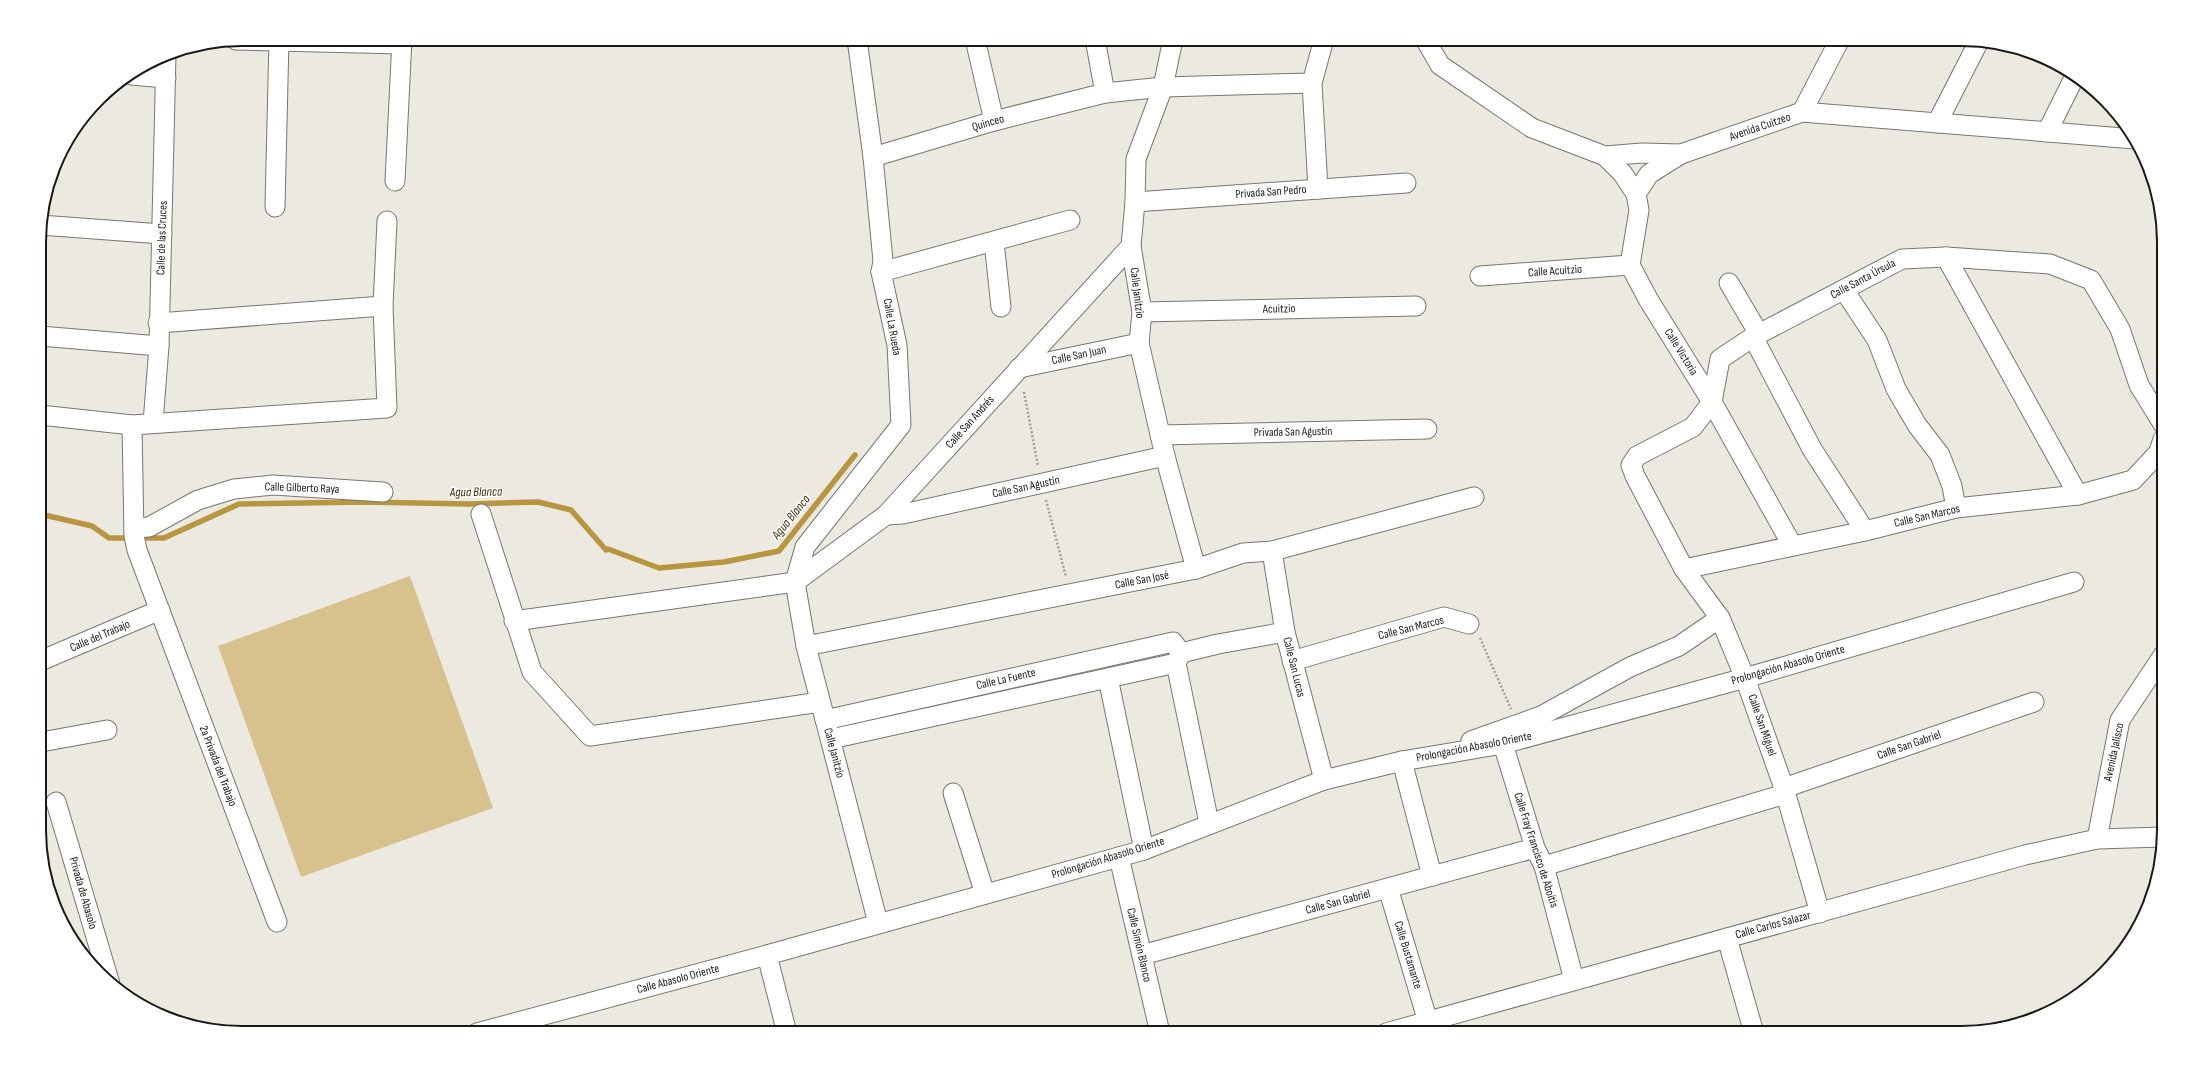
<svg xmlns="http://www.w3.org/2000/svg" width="2203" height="1072" viewBox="0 0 2203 1072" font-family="'Sofia Sans Condensed',sans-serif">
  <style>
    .green { fill: #d7c18c }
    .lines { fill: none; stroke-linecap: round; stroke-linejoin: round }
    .stream { stroke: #b89640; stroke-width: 5.5 }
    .minor-casing { stroke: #79766f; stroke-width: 21 }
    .path { stroke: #a19f99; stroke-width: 2.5; stroke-dasharray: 2 2; stroke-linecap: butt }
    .minor { stroke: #fff; stroke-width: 19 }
    .labels { text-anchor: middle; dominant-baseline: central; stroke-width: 3; stroke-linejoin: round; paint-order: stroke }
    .street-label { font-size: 12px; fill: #1a1916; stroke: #fff }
    .water-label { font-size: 13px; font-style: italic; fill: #382a03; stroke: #fff }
    .rim { fill: none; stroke: #1a1916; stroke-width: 2 }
  </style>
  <rect width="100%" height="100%" fill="#ece9e1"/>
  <path class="green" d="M410 576 493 808 301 877 218 646Z"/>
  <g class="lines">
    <path class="stream" d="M40 514 92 526 109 538H164L239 504 365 502 469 504 538 502 571 510 606 550 608 549 659 568 724 562 779 551 855 455"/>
    <g class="minor-casing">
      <g id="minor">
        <path d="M857 39 873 157 883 261 881 272 897 345 901 425 805 547 795 582 806 646 878 923"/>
        <path d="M975 39 994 121"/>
        <path d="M1095 39 1105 93"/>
        <path d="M1173 39 1163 87 1136 159 1135 202 1131 246 1142 312 1139 343 1165 456 1196 569"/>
        <path d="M1425 39 1440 65 1532 128 1605 156 1642 153 1681 154 1802 112 2135 139"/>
        <path d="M236 40 401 44"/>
        <path d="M131 75 166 78"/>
        <path d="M1802 112 1840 39"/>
        <path d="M1937 123 1979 41"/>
        <path d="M2047 132 2075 76"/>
        <path d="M1605 156 1623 174 1636 194 1639 210 1630 265 1648 299 1712 402 1792 545"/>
        <path d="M873 157 994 121 1105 93 1163 87 1312 83"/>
        <path d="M395 181 402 39"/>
        <path d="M1318 189 1312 83 1324 39"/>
        <path d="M1636 194 1649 174 1681 154"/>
        <path d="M1135 202 1406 183"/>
        <path d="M275 207 279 39"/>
        <path d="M40 225 162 234"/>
        <path d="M994 242 1001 307"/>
        <path d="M1946 257 2078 495"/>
        <path d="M881 272 1070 220"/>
        <path d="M1480 276 1630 265"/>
        <path d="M1729 283 1759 334"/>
        <path d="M1844 290 1877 340 1896 389 1917 425 1940 455 1952 486 1956 508"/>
        <path d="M1142 312 1416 306"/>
        <path d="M158 323 383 306"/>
        <path d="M40 336 159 346"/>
        <path d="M1753 337 1812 449 1865 531"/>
        <path d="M1019 368 1139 343"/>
        <path d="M40 415 132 425 387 408 383 306 387 221"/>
        <path d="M153 423 159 346 166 54"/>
        <path d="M132 425 134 536 137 550 277 922"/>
        <path d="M1160 435 1427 429"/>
        <path d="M481 514 532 672 590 736 820 702"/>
        <path d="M886 515 903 514 1165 456"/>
        <path d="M134 528 149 527 198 500 234 489 273 485 383 492"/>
        <path d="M1272 551 1285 632 1324 780"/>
        <path d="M1684 569 1865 531 1956 508 2078 495 2133 480 2159 452 2163 439"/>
        <path d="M514 621 795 582 886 515 1131 246"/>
        <path d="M806 646 1196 569 1243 553 1272 551 1474 497"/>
        <path d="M1181 653 1218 644 1285 632"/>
        <path d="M40 661 160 610"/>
        <path d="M1292 661 1444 617 1469 624"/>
        <path d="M1108 678 1144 850"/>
        <path d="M825 720 1173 642 1181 653 1176 663 1209 823"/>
        <path d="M831 739 1176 663"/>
        <path d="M1471 741 1541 716 1630 667 1679 646 1720 618"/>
        <path d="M41 742 107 730"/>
        <path d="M1503 744 1535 848 1544 866 1574 980"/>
        <path d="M1402 761 1432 876"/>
        <path d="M1784 788 2034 702"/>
        <path d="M953 793 985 894"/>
        <path d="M56 802 110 984"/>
        <path d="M2097 839 2120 720 2164 654"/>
        <path d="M1119 857 1160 1033"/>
        <path d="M1544 866 1785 794"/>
        <path d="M1388 888 1428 1022"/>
        <path d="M1820 913 1784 788 1745 678 1720 618 1684 569 1635 476 1631 465 1637 456 1693 427 1712 402 1720 359 1753 337 1902 259 1946 257 2050 264 2091 280 2120 329 2139 385 2163 424"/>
        <path d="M1727 938 1754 1033"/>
        <path d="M767 955 787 1033"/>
        <path d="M1142 955 1535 848"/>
        <path d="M477 1033 767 955 1144 850 1324 780 1402 761 1503 744 1745 678 2074 582"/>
        <path d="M1386 1033 2025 855 2097 839 2163 837"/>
      </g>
    </g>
    <g class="path">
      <path d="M1024 392 1038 466"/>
      <path d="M1046 500 1066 577"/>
      <path d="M1480 638 1511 709"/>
    </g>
    <use href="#minor" class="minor"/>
  </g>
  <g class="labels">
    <g class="street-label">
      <text transform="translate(988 123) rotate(-16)">Quinceo</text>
      <text transform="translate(1760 127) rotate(-19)">Avenida Cuitzeo</text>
      <text transform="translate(1271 192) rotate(-4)">Privada San Pedro</text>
      <text transform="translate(162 238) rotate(-88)">Calle de las Cruces</text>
      <text transform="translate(1555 271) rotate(-4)">Calle Acuitzio</text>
      <text transform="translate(1863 279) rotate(-28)">Calle Santa Úrsula</text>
      <text transform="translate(1137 293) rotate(83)">Calle Janitzio</text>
      <text transform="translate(1279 309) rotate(-1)">Acuitzio</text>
      <text transform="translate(892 327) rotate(80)">Calle La Rueda</text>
      <text transform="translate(1681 352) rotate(58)">Calle Victoria</text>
      <text transform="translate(1079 355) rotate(-12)">Calle San Juan</text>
      <text transform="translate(970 422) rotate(-48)">Calle San Andrés</text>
      <text transform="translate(1293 432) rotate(-1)">Privada San Agustín</text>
      <text transform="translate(1026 487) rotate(-12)">Calle San Agustín</text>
      <text transform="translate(302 488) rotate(2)">Calle Gilberto Raya</text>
      <text transform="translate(1927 516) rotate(-13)">Calle San Marcos</text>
      <text transform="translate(1142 580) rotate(-11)">Calle San José</text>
      <text transform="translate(1411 628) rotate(-14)">Calle San Marcos</text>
      <text transform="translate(100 636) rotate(-23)">Calle del Trabajo</text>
      <text transform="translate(1788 665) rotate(-16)">Prolongación Abasolo Oriente</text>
      <text transform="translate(1294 667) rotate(76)">Calle San Lucas</text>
      <text transform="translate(1006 679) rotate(-13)">Calle La Fuente</text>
      <text transform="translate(1762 725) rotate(71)">Calle San Miguel</text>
      <text transform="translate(1909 745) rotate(-19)">Calle San Gabriel</text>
      <text transform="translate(1474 747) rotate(-11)">Prolongación Abasolo Oriente</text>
      <text transform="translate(2114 752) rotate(-78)">Avenida Jalisco</text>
      <text transform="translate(834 753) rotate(75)">Calle Janitzio</text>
      <text transform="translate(218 766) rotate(69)">2a Privada del Trabajo</text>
      <text transform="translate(1536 850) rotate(72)">Calle Fray Francisco de Aboitis</text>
      <text transform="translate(1108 858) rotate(-17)">Prolongación Abasolo Oriente</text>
      <text transform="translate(83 893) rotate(74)">Privada de Abasolo</text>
      <text transform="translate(1338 902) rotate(-15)">Calle San Gabriel</text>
      <text transform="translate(1773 925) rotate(-15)">Calle Carlos Salazar</text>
      <text transform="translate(1139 945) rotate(77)">Calle Simón Blanco</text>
      <text transform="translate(1408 955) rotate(73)">Calle Bustamante</text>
      <text transform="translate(678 979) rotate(-15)">Calle Abasolo Oriente</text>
    </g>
    <g class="water-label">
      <text transform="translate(476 492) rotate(-1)">Agua Blanca</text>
      <text transform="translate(791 517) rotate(-51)">Agua Blanca</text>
    </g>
  </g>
  <path d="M0 0H2203V1072H0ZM242 46H1961A196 196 0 0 1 2157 242V830A196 196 0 0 1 1961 1026H242A196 196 0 0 1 46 830V242A196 196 0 0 1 242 46Z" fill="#fff" fill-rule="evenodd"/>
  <path class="rim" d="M242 46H1961A196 196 0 0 1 2157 242V830A196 196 0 0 1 1961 1026H242A196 196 0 0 1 46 830V242A196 196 0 0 1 242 46Z"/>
</svg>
